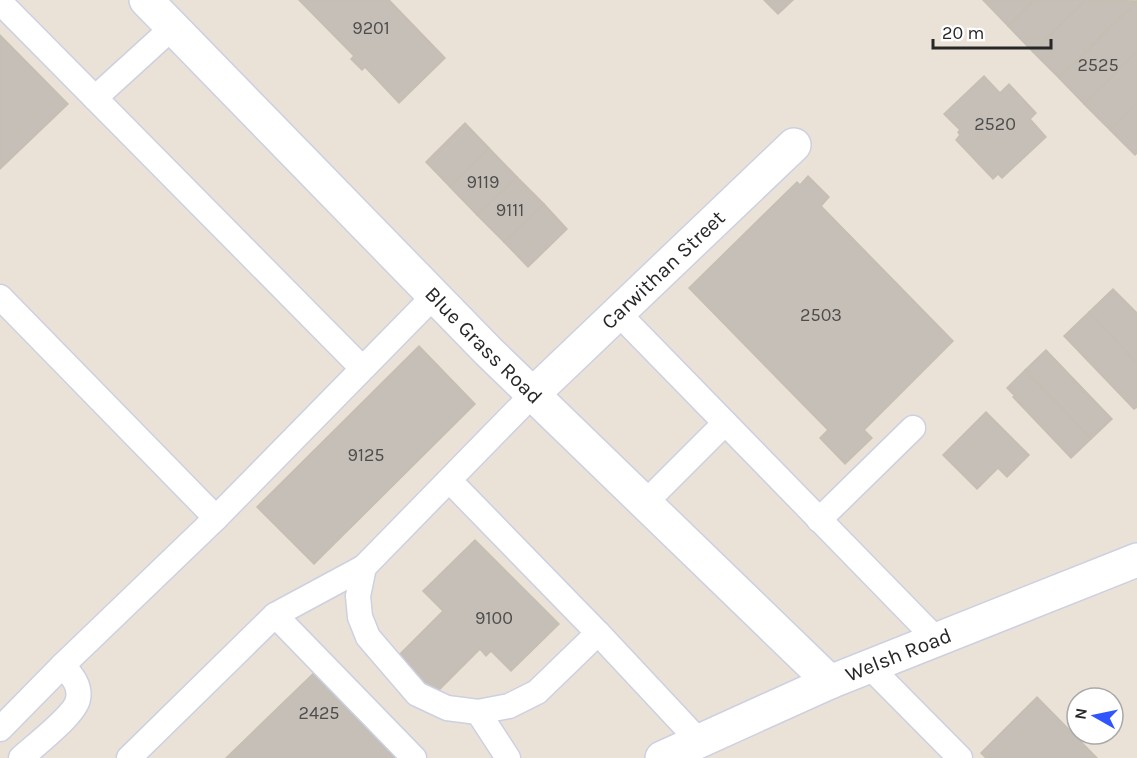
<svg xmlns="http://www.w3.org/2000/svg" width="1137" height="758" viewBox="0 0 1137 758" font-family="Karla,sans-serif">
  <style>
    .building { fill: #c5bfb7; stroke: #c5beb1; stroke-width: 1.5 }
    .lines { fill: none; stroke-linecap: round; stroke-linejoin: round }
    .lane-casing { stroke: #ccd0e1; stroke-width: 27 }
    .street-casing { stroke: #ccd0e1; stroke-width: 36 }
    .secondary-casing { stroke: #ccd0e1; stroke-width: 36 }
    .lane { stroke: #fff; stroke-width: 24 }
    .street { stroke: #fff; stroke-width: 33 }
    .secondary { stroke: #fff; stroke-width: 33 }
    .labels { text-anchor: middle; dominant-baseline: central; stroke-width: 5; stroke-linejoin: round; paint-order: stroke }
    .number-label { font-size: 18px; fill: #4e4d4b }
    .street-label { font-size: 21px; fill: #272727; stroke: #fff }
  </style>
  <rect width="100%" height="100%" fill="#ebe2d7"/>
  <g class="building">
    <path d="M299 0H389L445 58 399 103 365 67 362 70 351 59 354 56Z"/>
    <path d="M764 0H793L778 14Z"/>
    <path d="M983 0H1034L1008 26Z"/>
    <path d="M1034 0H1086L1033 52 1008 26Z"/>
    <path d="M1086 0 1137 1 1059 78 1033 52Z"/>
    <path d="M1137 1V52L1084 104 1059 78Z"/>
    <path d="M0 35 68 104 0 169Z"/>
    <path d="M1137 52V104L1110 130 1084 104Z"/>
    <path d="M984 76 1000 93 1009 84 1036 113 1030 119 1046 137 1002 178 998 174 993 179 956 140 960 135 958 132 960 130 944 114Z"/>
    <path d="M1137 104V153L1135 155 1110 130Z"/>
    <path d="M465 123 489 148 450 187 426 162Z"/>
    <path d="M489 148 517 177 477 215 450 187Z"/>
    <path d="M808 176 829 197 821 206 953 341 864 430 872 438 845 464 820 438 828 430 689 288 797 182 800 185Z"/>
    <path d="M517 177 544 204 504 242 477 215Z"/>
    <path d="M544 204 567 229 528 267 504 242Z"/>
    <path d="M1113 289 1137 313V363L1089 312Z"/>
    <path d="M1089 312 1137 363V407L1134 409 1064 336Z"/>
    <path d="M419 346 475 404 314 564 257 507Z"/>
    <path d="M1046 350 1112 419 1091 439 1025 370Z"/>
    <path d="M1025 370 1091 439 1071 458 1013 397 1015 396 1007 388Z"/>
    <path d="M986 412 1029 455 1007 477 998 468 977 489 943 455Z"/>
    <path d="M475 540 559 624 511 671 491 651 486 656 480 649 434 695 396 658 443 611 423 591Z"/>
    <path d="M320 667 410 758H226Z"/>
    <path d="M1037 697 1097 758H986L981 753Z"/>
  </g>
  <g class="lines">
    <g class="lane-casing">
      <g id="lane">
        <path d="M0 2 95 98"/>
        <path d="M173 27 95 98 362 368"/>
        <path d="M0 297 216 518 63 665 0 729"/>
        <path d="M618 313 937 640"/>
        <path d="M449 480 598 633 537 692 509 706 478 712 447 708 417 694 368 637 360 617 358 596 364 567 533 394"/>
        <path d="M645 503 725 423"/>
        <path d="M216 518 434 296"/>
        <path d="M819 520 913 428"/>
        <path d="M275 615 364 567"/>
        <path d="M598 633 699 741"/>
        <path d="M870 667 960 758"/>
        <path d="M478 712 508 758"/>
        <path d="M21 758C33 747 76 714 78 699 81 685 71 675 63 665"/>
        <path d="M129 758 275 615 414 758"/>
      </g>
    </g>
    <g class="street-casing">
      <g id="street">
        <path id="s1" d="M146 0 489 352 830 682"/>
        <path id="s2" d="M533 394 794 145"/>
      </g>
    </g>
    <g class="secondary-casing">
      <g id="secondary">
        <path id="s3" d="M662 758 830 682 1137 560"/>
      </g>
    </g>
    <use href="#lane" class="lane"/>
    <use href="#street" class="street"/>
    <use href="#secondary" class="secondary"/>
  </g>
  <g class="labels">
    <g class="number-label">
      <text x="371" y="28">9201</text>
      <text x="1098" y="65">2525</text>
      <text x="995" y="124">2520</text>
      <text x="483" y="182">9119</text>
      <text x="510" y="210">9111</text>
      <text x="821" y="315">2503</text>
      <text x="366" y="455">9125</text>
      <text x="494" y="618">9100</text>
      <text x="319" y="713">2425</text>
    </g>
    <g class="street-label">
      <text stroke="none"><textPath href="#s2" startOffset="180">Carwithan Street</textPath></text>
      <text stroke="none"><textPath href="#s1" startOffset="483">Blue Grass Road</textPath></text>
      <text stroke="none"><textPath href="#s3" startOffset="258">Welsh Road</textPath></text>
    </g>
  </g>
  <g transform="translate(1095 716) rotate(279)"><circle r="28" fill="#ffffff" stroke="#a9a9a9" stroke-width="1.5"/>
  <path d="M0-4.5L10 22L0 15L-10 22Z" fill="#3055ff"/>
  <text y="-9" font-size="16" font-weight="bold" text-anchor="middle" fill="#272727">N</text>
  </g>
  <path d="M933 39v9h118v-9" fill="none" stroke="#272727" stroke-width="3"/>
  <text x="942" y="39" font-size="18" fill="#272727" stroke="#ffffff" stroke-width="4.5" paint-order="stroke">20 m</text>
</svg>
